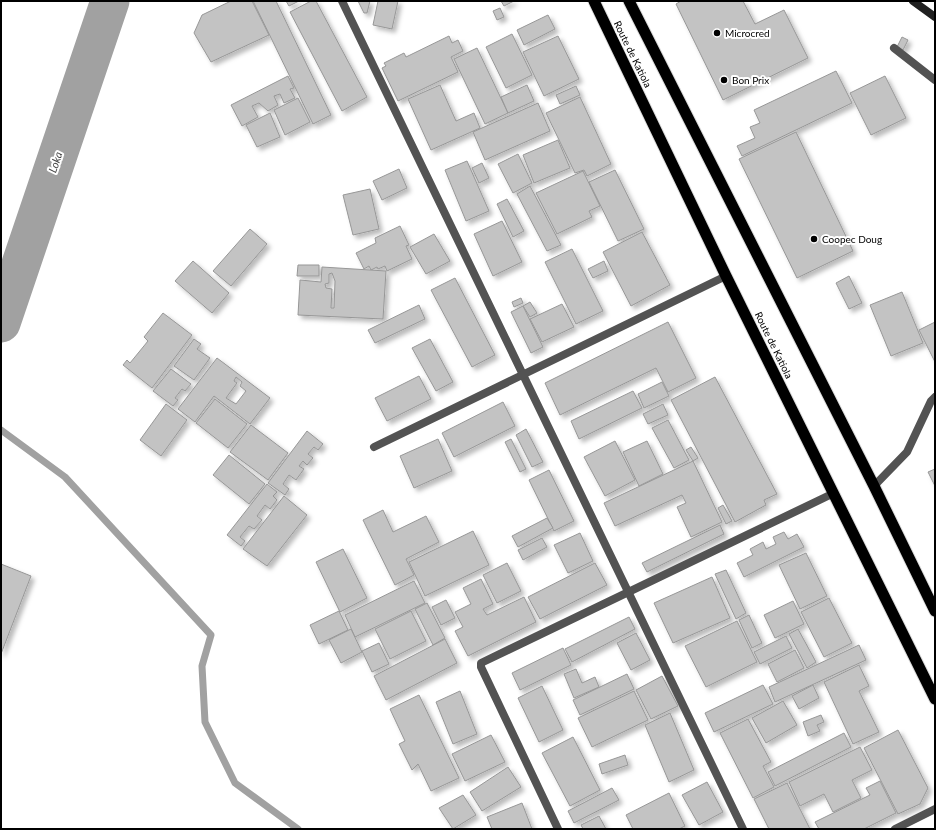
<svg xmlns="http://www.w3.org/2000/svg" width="936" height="830" viewBox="0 0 936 830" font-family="Lato,sans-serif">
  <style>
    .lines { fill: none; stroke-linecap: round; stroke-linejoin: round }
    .stream { stroke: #a1a1a1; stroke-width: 7 }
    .river { stroke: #a1a1a1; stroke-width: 39 }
    .building { fill: #c3c3c3; stroke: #979797; fill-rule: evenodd; filter: url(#shadow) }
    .trunk-casing { stroke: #dbdbdb; stroke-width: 13 }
    .service { stroke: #535353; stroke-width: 8 }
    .minor { stroke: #535353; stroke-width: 8 }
    .secondary { stroke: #202020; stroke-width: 8 }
    .trunk { stroke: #000; stroke-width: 11 }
    .poi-dot { fill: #000; stroke: #fff; stroke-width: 1.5 }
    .labels { text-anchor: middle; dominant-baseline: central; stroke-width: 4; stroke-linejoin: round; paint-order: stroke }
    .poi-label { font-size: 10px; fill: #000; stroke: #fff; text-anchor: start }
    .street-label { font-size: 10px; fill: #000; stroke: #fff }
    .water-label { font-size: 11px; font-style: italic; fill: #424242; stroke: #fff }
  </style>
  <defs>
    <filter id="shadow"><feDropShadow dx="3.5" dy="3.5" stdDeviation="2" flood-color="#0004"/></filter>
  </defs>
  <rect width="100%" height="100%" fill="#fff"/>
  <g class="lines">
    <path class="stream" d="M1 430 65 477 211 635 202 666 205 722 235 783 298 829"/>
    <path class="river" d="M1 323 110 1"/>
  </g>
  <g class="building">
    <path d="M231 1H252L269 35 211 62 194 33 202 15Z"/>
    <path d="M253 1H276L331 115 313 124Z"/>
    <path d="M286 1H299L289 6Z"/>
    <path d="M311 1H316L367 97 342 111 290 12Z"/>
    <path d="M358 1H370L367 13H364Z"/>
    <path d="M378 1H398L392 29 373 25Z"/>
    <path d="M501 1H514L504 6Z"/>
    <path d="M681 1H743L755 24 784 10 808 58 723 100 676 4Z"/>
    <path d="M500 8 504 17 497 20 493 11Z"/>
    <path d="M548 15 555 29 524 45 517 30Z"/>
    <path d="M512 34 532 75 506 88 486 47Z"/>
    <path d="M449 36 452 43 458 40 463 51 451 57 458 72 398 101 382 68 386 66 384 63 404 53 406 57Z"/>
    <path d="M558 36 579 79 544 96 523 52Z"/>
    <path d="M902 37 908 40 903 50 897 47Z"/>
    <path d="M477 48 508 113 485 124 454 59Z"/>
    <path d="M836 71 852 103 742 156 737 146 755 138 750 127 760 123 754 110Z"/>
    <path d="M288 76 294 88 290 89 295 98 284 103 280 94 274 96 278 105 268 111 259 103 252 106 258 117 242 126 231 105Z"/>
    <path d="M885 76 906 118 871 135 850 93Z"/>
    <path d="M440 85 456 121 474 113 480 128 431 150 408 99Z"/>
    <path d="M527 85 534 101 508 113 501 97Z"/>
    <path d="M576 86 580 95 560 104 556 95Z"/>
    <path d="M580 97 611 164 587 176 584 170 575 173 546 113Z"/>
    <path d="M298 98 310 122 285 135 274 110Z"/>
    <path d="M538 103 550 131 485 160 473 132Z"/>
    <path d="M270 113 280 137 257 147 246 125Z"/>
    <path d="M796 132 853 251 797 278 739 159Z"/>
    <path d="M558 140 570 168 534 183 523 155Z"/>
    <path d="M518 154 532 183 513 193 498 164Z"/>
    <path d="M467 161 489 211 466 221 445 170Z"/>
    <path d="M482 163 489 178 479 183 472 168Z"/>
    <path d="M399 169 407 188 382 200 373 181Z"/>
    <path d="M615 170 644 229 618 241 589 182Z"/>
    <path d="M583 171 600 206 589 211 592 217 557 234 536 193Z"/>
    <path d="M530 186 561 245 547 251 517 194Z"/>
    <path d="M370 189 379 229 353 235 343 195Z"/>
    <path d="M507 199 524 231 513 237 497 204Z"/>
    <path d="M502 221 522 262 493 276 474 234Z"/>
    <path d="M400 226 409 245 406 246 412 259 387 271 385 266 378 269 377 267 371 270 369 266 364 269 356 253 376 243 375 238Z"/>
    <path d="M250 229 267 244 231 286 213 271Z"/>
    <path d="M642 232 670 285 631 306 603 252Z"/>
    <path d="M434 234 450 261 426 274 410 247Z"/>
    <path d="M572 249 603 311 576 324 545 262Z"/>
    <path d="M193 261 229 293 212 313 175 281Z"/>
    <path d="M604 261 608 271 593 278 588 269Z"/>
    <path d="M298 265H319V276H297Z"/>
    <path d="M322 267 386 271 383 319 298 315 300 280 321 282ZM332 273 335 281 334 308H331L332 289 326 288 325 284 329 283V274Z"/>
    <path d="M849 276 862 303 849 309 836 283Z"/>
    <path d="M455 278 495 355 472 367 431 290Z"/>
    <path d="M902 292 923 343 891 356 870 305Z"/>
    <path d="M521 298 523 303 514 307 512 302Z"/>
    <path d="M530 302 537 313 530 317 523 306Z"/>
    <path d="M562 304 574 327 542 342 530 319Z"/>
    <path d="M419 305 425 319 375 343 368 330Z"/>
    <path d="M523 306 543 347 531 353 511 312Z"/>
    <path d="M163 313 192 335 152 388 123 365 127 360 130 363 148 341 144 337Z"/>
    <path d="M668 322 696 378 668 392 656 368 560 415 545 383Z"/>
    <path d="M935 322V362L919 330Z"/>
    <path d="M194 339 201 344 197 349 210 358 194 380 174 366Z"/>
    <path d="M430 339 453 382 436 391 412 348Z"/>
    <path d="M217 358 270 398 250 424 214 396 195 422 178 409ZM236 377 242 382 240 386 246 391 236 404 226 398 237 383 234 381Z"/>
    <path d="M171 369 191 384 185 391 182 389 175 398 178 400 173 406 153 391Z"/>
    <path d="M419 376 431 399 387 421 375 398Z"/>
    <path d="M715 377 777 494 764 500 766 505 735 522 671 400Z"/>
    <path d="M662 382 669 396 644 408 638 394Z"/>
    <path d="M633 391 642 408 579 439 571 421Z"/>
    <path d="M215 399 247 424 228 448 196 423Z"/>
    <path d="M503 402 515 426 454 457 442 433Z"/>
    <path d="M166 404 187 420 161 456 140 440Z"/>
    <path d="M663 404 668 415 648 424 643 414Z"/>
    <path d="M668 420 689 460 674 468 652 428Z"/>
    <path d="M251 425 288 453 268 480 230 452Z"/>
    <path d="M526 429 543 462 532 467 516 435Z"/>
    <path d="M307 431 323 444 318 450 314 447 308 454 313 458 307 465 303 461 299 466 304 469 296 480 289 475 283 484 289 489 285 495 268 483Z"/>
    <path d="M438 439 452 471 414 488 400 456Z"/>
    <path d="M511 439 526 469 520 472 505 442Z"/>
    <path d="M615 441 635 480 605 496 584 457Z"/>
    <path d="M647 441 663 474 639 486 623 452Z"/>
    <path d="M691 447 698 458 693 461 686 450Z"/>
    <path d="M229 455 265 484 249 504 213 475Z"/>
    <path d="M693 461 722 522 691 537 677 507 686 503 682 495 615 526 604 503Z"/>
    <path d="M935 469V486L928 472Z"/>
    <path d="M549 470 574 521 554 531 529 480Z"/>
    <path d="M267 484 277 492 273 496 277 500 270 509 265 505 257 516 262 520 254 529 249 526 240 537 245 541 241 546 227 535Z"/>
    <path d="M284 496 307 515 267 566 243 549Z"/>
    <path d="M723 505 732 521 726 524 718 508Z"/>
    <path d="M383 510 393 532 426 516 439 542 406 559 414 575 395 585 363 520Z"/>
    <path d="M547 518 553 528 518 547 512 536Z"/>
    <path d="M720 525 724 534 647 572 642 563Z"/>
    <path d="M473 531 489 565 425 596 409 562Z"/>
    <path d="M784 532 788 539 797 534 804 547 744 577 737 563 753 555 750 549 763 542 766 549 776 544 773 537Z"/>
    <path d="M580 533 593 561 568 573 554 545Z"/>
    <path d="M542 538 547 547 523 560 518 550Z"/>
    <path d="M343 549 367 598 340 612 316 562Z"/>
    <path d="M806 553 827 596 800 609 779 565Z"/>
    <path d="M507 563 521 591 497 603 483 575Z"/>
    <path d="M595 563 607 585 540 619 528 597Z"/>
    <path d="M1 564 31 576 1 654Z"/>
    <path d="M726 570 746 613 736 619 715 574Z"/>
    <path d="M712 577 730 618 673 643 654 603Z"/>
    <path d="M481 579 493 604 483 609 487 615 524 597 536 622 468 656 455 631 463 627 455 612 471 604 463 588Z"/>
    <path d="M414 581 425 603 355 637 345 615Z"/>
    <path d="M829 598 852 643 824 657 801 612Z"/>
    <path d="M446 600 455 618 441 625 432 607Z"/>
    <path d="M793 601 804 624 775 638 764 615Z"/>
    <path d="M427 603 445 638 433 645 415 609Z"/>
    <path d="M339 611 348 630 319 644 310 625Z"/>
    <path d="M411 611 426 641 390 659 375 629Z"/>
    <path d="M749 615 762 643 752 648 739 620Z"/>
    <path d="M629 617 635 629 572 662 565 649Z"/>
    <path d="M737 621 757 662 706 687 685 646Z"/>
    <path d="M351 629 362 652 341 663 329 640Z"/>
    <path d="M798 629 816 662 807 668 789 634Z"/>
    <path d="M636 633 650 660 631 670 617 643Z"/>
    <path d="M786 636 792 648 760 664 754 652Z"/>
    <path d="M445 639 457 663 386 700 374 676Z"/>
    <path d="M379 643 389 664 372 672 362 651Z"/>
    <path d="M859 645 866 660 775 702 769 687Z"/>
    <path d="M563 648 571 665 520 690 512 673Z"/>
    <path d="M795 650 804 668 777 682 768 664Z"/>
    <path d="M859 665 869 686 859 691 879 732 853 744 824 682Z"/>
    <path d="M576 669 582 683 595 677 599 687 574 698 564 674Z"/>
    <path d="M627 674 634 689 580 715 573 700Z"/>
    <path d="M662 676 678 706 651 719 636 690Z"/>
    <path d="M763 685 773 704 714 732 705 713Z"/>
    <path d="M813 685 819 698 799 709 792 696Z"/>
    <path d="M542 686 563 730 539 742 518 698Z"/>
    <path d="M460 691 477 734 453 744 436 702Z"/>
    <path d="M634 691 648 720 592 747 578 718Z"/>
    <path d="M419 695 459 778 431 791 418 764 412 770 399 744 405 741 390 709Z"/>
    <path d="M783 701 797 725 766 743 752 718Z"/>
    <path d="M670 713 694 770 669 782 645 725Z"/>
    <path d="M821 715 824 722 817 725 820 731 808 736 803 722Z"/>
    <path d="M748 719 771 762 763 766 774 787 753 798 720 733Z"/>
    <path d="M898 730 928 788 920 804 898 814 864 748Z"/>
    <path d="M844 733 851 747 775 786 768 772Z"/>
    <path d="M491 735 505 762 465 781 452 754Z"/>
    <path d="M573 737 600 790 570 806 542 753Z"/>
    <path d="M860 747 872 770 852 780 861 798 833 812 824 794 800 806 789 782Z"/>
    <path d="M625 755 628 765 602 774 599 764Z"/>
    <path d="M508 767 521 787 482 811 470 792Z"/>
    <path d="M880 781 896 813 864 829H819L815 822 870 795 866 788Z"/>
    <path d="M707 782 723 812 699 825 682 795Z"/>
    <path d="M787 783 810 829H769L754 799Z"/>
    <path d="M612 788 619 800 574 823 568 811Z"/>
    <path d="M669 793 685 826 679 829H633L626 815Z"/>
    <path d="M463 795 476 815 453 829 439 808Z"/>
    <path d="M522 803 532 829H492L487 817Z"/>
    <path d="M599 816 606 829H583L581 825Z"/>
  </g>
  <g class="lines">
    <g class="trunk-casing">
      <g id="trunk">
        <path d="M594 1 726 276 935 699"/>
        <path d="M629 1 874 486 935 611"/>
      </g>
    </g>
    <path class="service" d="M874 486 907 452 931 401 935 397"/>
    <g class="minor">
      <path d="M342 1 743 829"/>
      <path d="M894 48 935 80"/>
      <path d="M374 447 726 276"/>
      <path d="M558 829 481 667V663L834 493"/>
      <path d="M895 829 935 809"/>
    </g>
    <path class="secondary" d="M913 1 935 17"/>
    <use href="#trunk" class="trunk"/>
  </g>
  <g class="poi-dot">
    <circle cx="717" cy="33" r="4"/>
    <circle cx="724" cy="80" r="4"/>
    <circle cx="814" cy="239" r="4"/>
  </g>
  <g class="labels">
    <g class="poi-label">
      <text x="725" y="33">Microcred</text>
      <text x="732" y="80">Bon Prix</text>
      <text x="822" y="239">Coopec Doug</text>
    </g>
    <g class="street-label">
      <text transform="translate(633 54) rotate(64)">Route de Katiola</text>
      <text transform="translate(774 345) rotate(64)">Route de Katiola</text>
    </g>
    <g class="water-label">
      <text transform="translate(55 162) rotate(-71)">Loka</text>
    </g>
  </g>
  <rect width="936" height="830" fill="none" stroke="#000000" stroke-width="4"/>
</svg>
